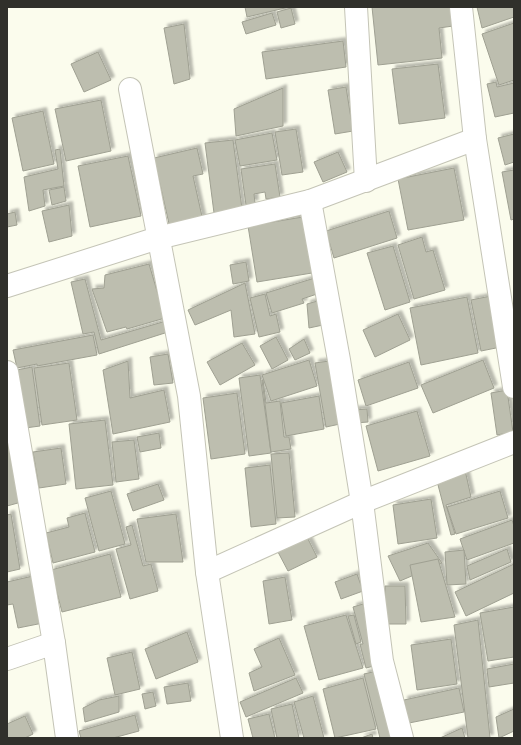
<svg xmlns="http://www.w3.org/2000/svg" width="521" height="745" viewBox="0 0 521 745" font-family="'PT Serif',serif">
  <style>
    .building { fill: #bdbeaf; stroke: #9fa092; filter: url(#shadow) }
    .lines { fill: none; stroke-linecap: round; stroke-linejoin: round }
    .street-casing { stroke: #c4c4b6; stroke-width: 24 }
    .street { stroke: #fff; stroke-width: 22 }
  </style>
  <defs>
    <filter id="shadow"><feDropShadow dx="3.5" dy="-3.5" stdDeviation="1" flood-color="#0004"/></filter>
  </defs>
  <rect width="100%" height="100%" fill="#fbfced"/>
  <g class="building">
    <path d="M245 7H285V8L247 17Z"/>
    <path d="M372 7H450L453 26 439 28 442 58 378 65Z"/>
    <path d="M477 7H514V17L482 28Z"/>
    <path d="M291 8 295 24 281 28 277 12Z"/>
    <path d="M272 13 276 25 246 34 242 22Z"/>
    <path d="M514 23V80L499 85 482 34Z"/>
    <path d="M184 24 190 79 174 84 164 28Z"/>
    <path d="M343 41 346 67 266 79 262 52Z"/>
    <path d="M98 52 111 80 84 92 71 64Z"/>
    <path d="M438 64 445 118 399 124 392 69Z"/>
    <path d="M496 82 497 87 514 83V113L495 117 487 84Z"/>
    <path d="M346 87 353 131 335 134 328 90Z"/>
    <path d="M283 88V126L236 136 234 109Z"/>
    <path d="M101 100 111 151 66 161 55 109Z"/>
    <path d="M43 111 54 164 23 171 12 118Z"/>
    <path d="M296 129 303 172 282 175 275 132Z"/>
    <path d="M272 133 277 160 240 166 235 140Z"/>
    <path d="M514 134V162L505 165 498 138Z"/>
    <path d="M233 140 242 209 214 213 205 143Z"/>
    <path d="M197 148 203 174 193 176 203 221 170 228 154 158Z"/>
    <path d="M60 149 64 186 43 190 45 206 29 211 24 177 58 169 55 150Z"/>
    <path d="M338 152 347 172 323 182 314 162Z"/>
    <path d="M128 156 141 216 90 227 78 166Z"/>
    <path d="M275 164 280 197 266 199 265 192 254 194 255 203 246 205 241 169Z"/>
    <path d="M454 168 464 220 408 230 398 179Z"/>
    <path d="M514 170V219L511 220 502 172Z"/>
    <path d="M64 187 66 201 52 205 49 190Z"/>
    <path d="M69 205 72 236 49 242 42 211Z"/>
    <path d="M389 211 397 238 334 258 326 231Z"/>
    <path d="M15 212 17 225 7 227V214Z"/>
    <path d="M303 217 312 273 257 282 248 226Z"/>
    <path d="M422 237 426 252 433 250 445 290 414 299 398 245Z"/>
    <path d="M393 246 410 302 385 310 367 253Z"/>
    <path d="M246 262 249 281 233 284 230 265Z"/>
    <path d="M149 264 165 318 127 329 126 327 107 332 92 289 104 288 105 275Z"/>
    <path d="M318 277 323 292 302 299 304 303 272 313 266 293Z"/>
    <path d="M85 279 101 340 166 321 168 332 99 354 94 332 83 334 71 282Z"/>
    <path d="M245 283 255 334 234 337 231 310 195 325 188 310Z"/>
    <path d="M265 294 270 316 276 314 280 332 259 337 250 298Z"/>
    <path d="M491 296 501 347 481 351 471 300Z"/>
    <path d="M467 297 478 353 421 365 410 308Z"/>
    <path d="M321 300 323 325 309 328 307 304Z"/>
    <path d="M398 314 410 340 375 357 363 330Z"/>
    <path d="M93 335 97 355 37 366V364L17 368 13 350Z"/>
    <path d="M276 337 288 360 272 369 260 346Z"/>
    <path d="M304 339 310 353 295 360 289 349Z"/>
    <path d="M242 343 255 365 220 385 207 362Z"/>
    <path d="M168 354 173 383 154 385 150 357Z"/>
    <path d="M309 360 317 386 271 401 262 375Z"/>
    <path d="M483 360 494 388 433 413 421 385Z"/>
    <path d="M128 361 130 398 164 390 170 422 113 434 103 370Z"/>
    <path d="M329 361 340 424 326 427 315 363Z"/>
    <path d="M409 362 418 388 366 406 358 380Z"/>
    <path d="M69 363 77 420 42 425 34 368Z"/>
    <path d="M32 367 40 426 25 428 17 370Z"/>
    <path d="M260 375 271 453 249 456 239 378Z"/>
    <path d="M262 380H263L266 403 280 401 284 437H289L291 449 271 452Z"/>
    <path d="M507 390 513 432 497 435 491 393Z"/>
    <path d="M237 393 245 454 211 459 203 398Z"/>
    <path d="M319 396 324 429 286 436 281 403Z"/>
    <path d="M367 409 368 422 355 423 354 410Z"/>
    <path d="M417 411 430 456 378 471 366 426Z"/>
    <path d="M105 420 113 485 76 489 69 424Z"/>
    <path d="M159 433 161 448 140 452 137 437Z"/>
    <path d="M10 440 25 501 7 506V441Z"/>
    <path d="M134 440 139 479 116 482 112 442Z"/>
    <path d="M61 448 66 484 39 488 33 452Z"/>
    <path d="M289 453 295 517 277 518 271 454Z"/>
    <path d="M270 465 276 524 251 527 245 468Z"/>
    <path d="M465 470 471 497 446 505 455 534 451 535 437 481Z"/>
    <path d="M158 484 164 500 133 511 127 494Z"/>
    <path d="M111 491 125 544 99 551 85 498Z"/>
    <path d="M500 491 508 518 456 534 447 507Z"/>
    <path d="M431 499 437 538 398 544 393 505Z"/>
    <path d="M85 513 95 552 53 563 46 533 69 527 67 518Z"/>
    <path d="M11 514 20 569 7 572V515Z"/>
    <path d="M176 514 183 562H146L137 519Z"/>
    <path d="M512 520 514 526V543L467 560 460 539Z"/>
    <path d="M132 525 143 566 151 564 158 591 130 599 116 549 131 545 126 527Z"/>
    <path d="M307 537 317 557 288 571 278 552Z"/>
    <path d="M428 543 442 563 400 581 388 556Z"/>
    <path d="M507 549 511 562 470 580 467 566Z"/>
    <path d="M464 550 466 584 447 585 445 552Z"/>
    <path d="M110 554 121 597 62 612 51 570Z"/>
    <path d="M438 559 455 617 421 622 410 565Z"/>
    <path d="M514 564V593L466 616 455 592Z"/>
    <path d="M357 574 363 591 341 599 335 582Z"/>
    <path d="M33 576 43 623 18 628 13 604 7 605V582Z"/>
    <path d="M285 577 292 620 269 624 263 581Z"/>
    <path d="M385 586H405L406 624H386Z"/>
    <path d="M363 604 378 665 366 668 360 644H363L353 607Z"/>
    <path d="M514 607V657L488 661 480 613Z"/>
    <path d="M346 615 363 668 319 680 304 626Z"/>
    <path d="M354 615 361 642 356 644 348 616Z"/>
    <path d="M478 620 490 738H468L454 625Z"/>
    <path d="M187 632 198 662 156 679 145 649Z"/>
    <path d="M279 638 295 675 254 691 249 673 262 667 254 649Z"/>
    <path d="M451 639 457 684 417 690 411 645Z"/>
    <path d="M132 652 140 689 115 695 107 658Z"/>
    <path d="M514 664V683L489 687 487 669Z"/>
    <path d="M377 671 395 738H380L364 674Z"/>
    <path d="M296 678 303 693 246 717 240 702Z"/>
    <path d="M363 678 376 729 335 738 323 689Z"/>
    <path d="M188 683 191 701 167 704 164 687Z"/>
    <path d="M459 688 464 712 409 723 404 700Z"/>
    <path d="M153 692 156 706 145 709 142 694Z"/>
    <path d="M119 696V712L85 722 83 708 99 700Z"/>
    <path d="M313 696 324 738H304L294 702Z"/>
    <path d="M292 704 299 738H277L271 709Z"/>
    <path d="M514 709V731L499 738 496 717Z"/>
    <path d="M269 714 275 738H253L248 719Z"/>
    <path d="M135 715 139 731 113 738H81L79 731Z"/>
    <path d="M25 716 33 734 25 738H7V724Z"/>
    <path d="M462 728 465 738H440Z"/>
    <path d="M372 734 373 738H361Z"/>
  </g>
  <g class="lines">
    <g class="street-casing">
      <g id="street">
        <path d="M356 7 366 181"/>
        <path d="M461 7 475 139 514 387"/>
        <path d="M130 89 189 396 207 572 232 738"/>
        <path d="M310 201 339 360 362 502 382 661 402 738"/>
        <path d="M7 286 158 238 310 201 475 139"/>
        <path d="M7 372 54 643 67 738"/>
        <path d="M207 572 362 502 514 442"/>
        <path d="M7 659 54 643"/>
      </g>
    </g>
    <use href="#street" class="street"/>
  </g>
  <rect width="521" height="745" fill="none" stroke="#30302b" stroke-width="16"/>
</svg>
